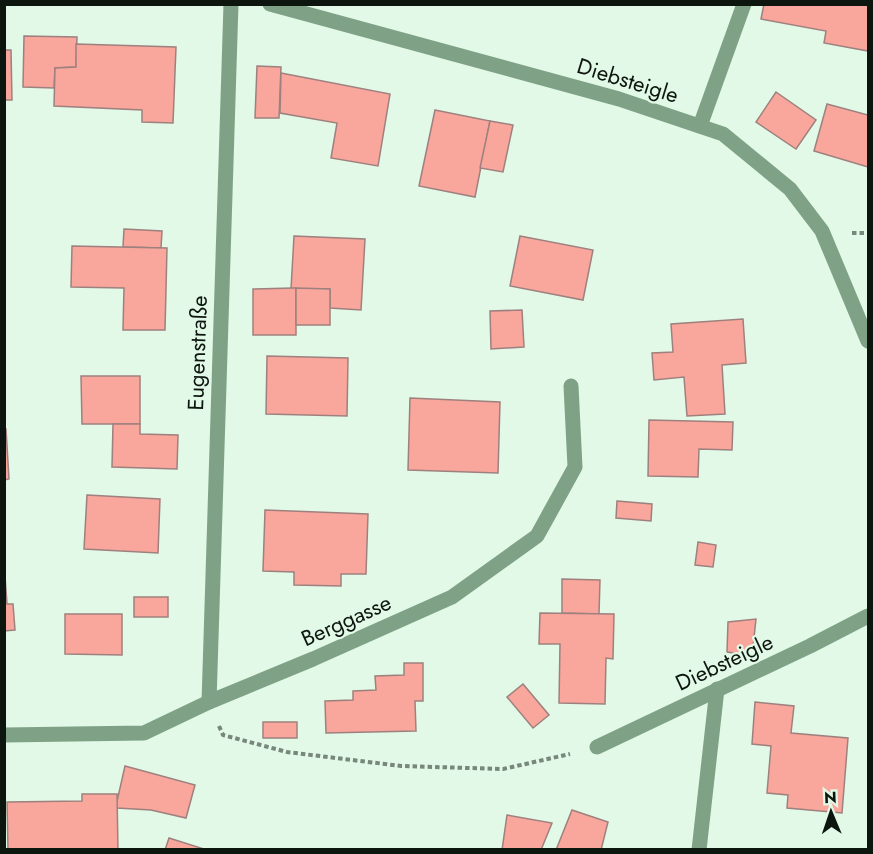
<svg xmlns="http://www.w3.org/2000/svg" width="873" height="854" viewBox="0 0 873 854" font-family="Jost,sans-serif">
  <style>
    .building { fill: #f9a69c; stroke: #9e817e; stroke-width: 1.5 }
    .lines { fill: none; stroke-linecap: round; stroke-linejoin: round }
    .path { stroke: #77877a; stroke-width: 4; stroke-dasharray: 4.5 3; stroke-linecap: butt }
    .minor { stroke: #7fa286; stroke-width: 15 }
    .labels { text-anchor: middle; dominant-baseline: central; stroke-width: 4.5; stroke-linejoin: round; paint-order: stroke }
    .street-label { font-size: 22px; fill: #0d150f; stroke: #e1f9e6 }
  </style>
  <rect width="100%" height="100%" fill="#e1f9e6"/>
  <g class="building">
    <path d="M764 4H868V51L824 43 826 31 761 19Z"/>
    <path d="M24 36 77 37 76 67 55 68 54 88 23 87Z"/>
    <path d="M76 44 176 47 173 123 142 122V110L54 106 55 68 76 67Z"/>
    <path d="M4 50H11L12 100H4Z"/>
    <path d="M257 66 281 67 279 118H255Z"/>
    <path d="M281 73 390 94 378 166 331 158 337 123 280 113Z"/>
    <path d="M776 92 816 120 796 149 756 122Z"/>
    <path d="M827 104 868 115V167L814 151Z"/>
    <path d="M435 110 490 121 475 197 419 186Z"/>
    <path d="M490 121 513 125 503 172 480 168Z"/>
    <path d="M124 229 162 231 161 248 123 247Z"/>
    <path d="M294 236 365 239 361 310 330 308V289H291Z"/>
    <path d="M520 236 593 250 583 300 510 286Z"/>
    <path d="M72 246 167 248 165 330H123L124 288 71 287Z"/>
    <path d="M293 288H296V335H253V289Z"/>
    <path d="M296 288 330 289V325H296Z"/>
    <path d="M522 310 524 347 491 349 490 311Z"/>
    <path d="M743 319 746 363 722 365 725 414 687 416 684 377 654 380 652 353 673 352 671 324Z"/>
    <path d="M267 356 348 358 347 416 266 414Z"/>
    <path d="M81 376H140V424H82Z"/>
    <path d="M410 398 500 402 498 473 408 470Z"/>
    <path d="M649 420 733 422 732 450 699 449 698 477 648 476Z"/>
    <path d="M113 424H140V434L178 435 177 469 112 467Z"/>
    <path d="M4 429H6L9 479 4 480Z"/>
    <path d="M87 495 160 499 158 553 84 549Z"/>
    <path d="M617 501 652 504 651 521 616 518Z"/>
    <path d="M265 510 368 514 366 574H341V586L294 585V572L263 571Z"/>
    <path d="M698 542 716 545 713 567 695 565Z"/>
    <path d="M4 562 7 604H13L15 630 4 631Z"/>
    <path d="M562 579 600 580 599 614 562 613Z"/>
    <rect x="134" y="597" width="34" height="20"/>
    <path d="M540 613 614 614 613 659 606 658 605 704 559 703 560 644H539Z"/>
    <path d="M65 614H122V655L65 654Z"/>
    <path d="M756 619 753 647 740 654 727 652 728 622Z"/>
    <path d="M404 663H423V701H415L416 731 326 733 325 701 353 700V691L376 690 375 676 404 675Z"/>
    <path d="M523 684 549 715 533 728 507 697Z"/>
    <path d="M755 702 794 706 791 733 848 738 842 813 787 808 788 795 767 793 771 746 752 744Z"/>
    <rect x="263" y="722" width="34" height="16"/>
    <path d="M125 766 195 785 186 818 151 810 117 808V794L118 797Z"/>
    <path d="M82 794H117L118 850H8L7 802 82 801Z"/>
    <path d="M572 810 608 822 601 850H556Z"/>
    <path d="M507 815 552 823 541 850H502Z"/>
    <path d="M169 838 204 849V850H165Z"/>
  </g>
  <g class="lines">
    <g class="path">
      <path d="M852 233H868"/>
      <path d="M219 726 223 735 287 752 401 766 503 769 570 754"/>
    </g>
    <g class="minor">
      <path d="M270 4 619 99 723 134 790 189 822 231 868 341"/>
      <path d="M700 126 744 4"/>
      <path d="M209 702 231 4"/>
      <path d="M4 735 144 733 209 702 313 659 452 597 537 536 575 467 571 386"/>
      <path d="M597 747 810 646 868 616"/>
      <path d="M699 850 717 689"/>
    </g>
  </g>
  <g class="labels">
    <g class="street-label">
      <text transform="translate(628 80) rotate(17)">Diebsteigle</text>
      <text transform="translate(197 353) rotate(-88)">Eugenstraße</text>
      <text transform="translate(346 620) rotate(-24)">Berggasse</text>
      <text transform="translate(724 662) rotate(-25)">Diebsteigle</text>
    </g>
  </g>
  <rect width="873" height="854" fill="none" stroke="#0d150f" stroke-width="12"/>
  <g transform="translate(831 812) rotate(358)" stroke="#e1f9e6" stroke-width="4.5" paint-order="stroke">
  <path d="M0-4.5L10 22L0 15L-10 22Z" fill="#0d150f"/>
  <text y="-9" font-size="16" font-weight="bold" text-anchor="middle" fill="#0d150f">N</text>
  </g>
</svg>
